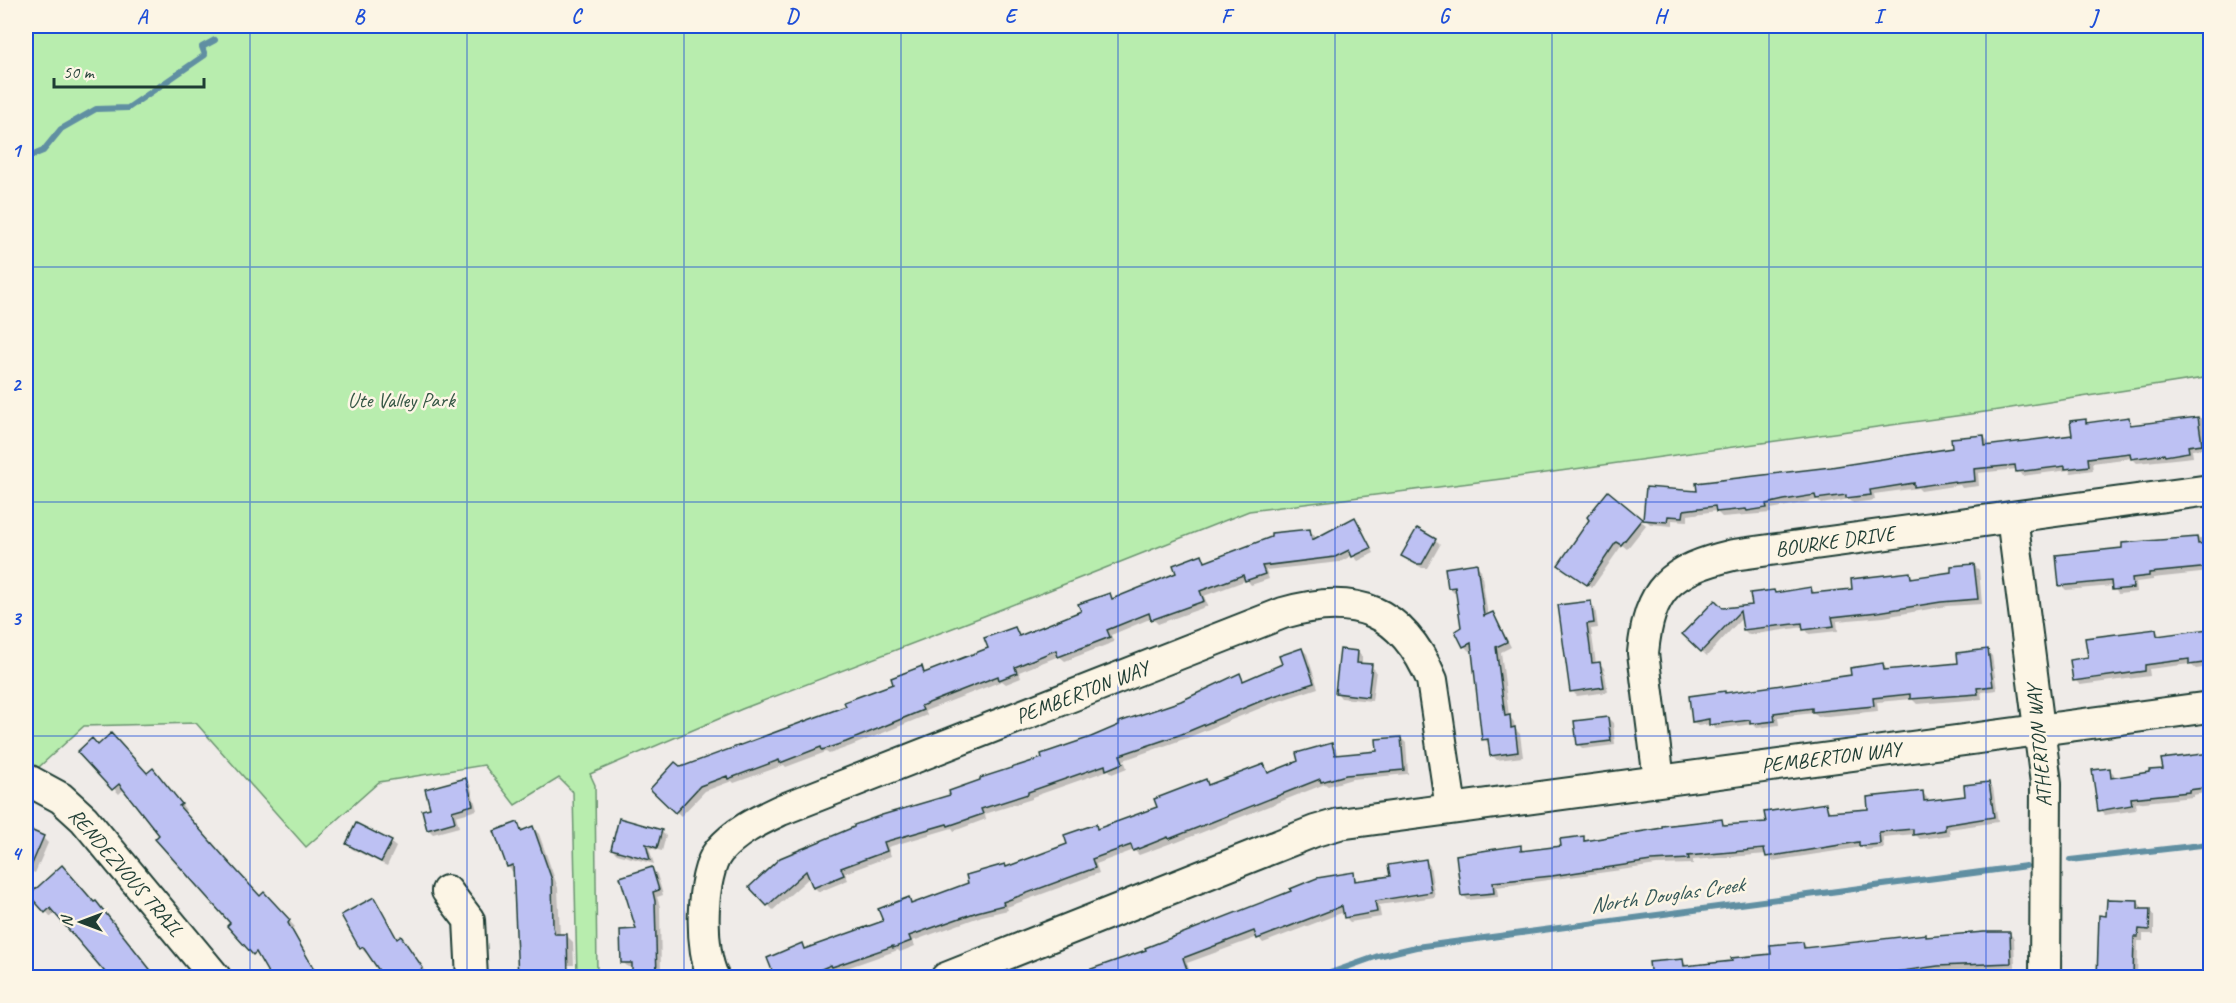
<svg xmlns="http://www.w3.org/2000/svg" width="2236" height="1003" viewBox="0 0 2236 1003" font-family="Caveat,sans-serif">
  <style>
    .green { fill: #b8edae; stroke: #6c9571; stroke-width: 1.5 }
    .shadow { fill: #0003 }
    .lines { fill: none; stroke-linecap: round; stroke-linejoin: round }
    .stream { stroke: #618fa2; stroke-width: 6 }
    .building { fill: #bdc1f3; stroke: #1f3d34; stroke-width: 1.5 }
    .minor-casing { stroke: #1f3d34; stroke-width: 34 }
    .minor { stroke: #fcf5e5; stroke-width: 30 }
    .grid { fill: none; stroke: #1d4ed8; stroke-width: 1.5; stroke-opacity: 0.55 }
    .labels { text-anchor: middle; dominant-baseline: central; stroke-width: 5; stroke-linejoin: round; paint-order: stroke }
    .park-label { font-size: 21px; fill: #365746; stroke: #fcf5e5 }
    .street-label { font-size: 21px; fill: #1f3d34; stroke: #fcf5e5 }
    .water-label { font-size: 22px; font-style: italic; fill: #355859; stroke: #fcf5e5 }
    .neatline { fill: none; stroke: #1d4ed8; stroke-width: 2 }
    .grid-label { font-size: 20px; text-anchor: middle; font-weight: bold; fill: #1d4ed8 }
  </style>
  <rect width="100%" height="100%" fill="#efebe8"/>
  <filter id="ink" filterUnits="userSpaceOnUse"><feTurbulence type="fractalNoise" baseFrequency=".0167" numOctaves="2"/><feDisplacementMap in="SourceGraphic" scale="12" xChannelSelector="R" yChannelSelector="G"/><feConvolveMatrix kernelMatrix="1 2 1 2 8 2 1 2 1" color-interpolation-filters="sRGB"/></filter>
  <g filter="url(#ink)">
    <path class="green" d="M26 26H2210V377L1992 411 1517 477 1249 511 984 616 742 709 590 774 595 785 597 977H577L573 792 559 778 515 805 484 765 379 782 306 847 196 723 84 726 39 767 26 763Z"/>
    <g class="shadow">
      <path d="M2210 417V448L2192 450 2193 457 2137 463 2132 458 2092 463 2093 470 2071 473 2069 470 2022 476 2017 469 1978 473 1979 486 1962 488 1960 485 1921 491 1918 488 1874 494 1875 500 1853 503 1849 499 1822 504 1818 500 1771 509V513L1722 517 1716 511 1688 515V521L1672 520V526L1650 524 1645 519 1699 492 1831 468 1953 450 1983 436 1988 441 1989 447 2073 436 2085 421 2088 424 2128 418 2133 426Z"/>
      <path d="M1608 493 1646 525 1627 549 1622 545 1592 588 1560 565Z"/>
      <path d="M1355 519 1360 524 1374 553 1358 561 1353 555 1340 562 1266 570 1269 579 1251 585 1247 580 1204 596 1208 606 1158 624 1152 618 1111 635 1114 642 1065 661 1059 656 1019 672 1021 678 1006 684 1002 681 925 711 927 715 851 746 829 754 826 752 786 767 784 765 734 783 732 781 705 791 681 816 652 789 681 768 848 707 895 684 921 668 927 674 990 649 1015 629 1021 637 1083 612 1109 594 1114 600 1178 574 1201 556 1207 562 1310 531 1315 536V540Z"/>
      <path d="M2210 537V572L2153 578V580L2136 582 2137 592 2118 594 2113 586 2066 590 2061 585 2124 549 2146 544Z"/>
      <path d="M1435 540 1440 545 1427 568H1422L1403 556Z"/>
      <path d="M1476 565 1481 570 1488 616 1492 614 1497 619 1511 647 1501 652 1509 716 1514 722 1515 729 1520 734 1523 757 1497 760 1492 755 1490 744 1483 739 1472 650 1469 651 1464 646 1458 592 1454 593 1449 588Z"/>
      <path d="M1974 565 1979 570 1982 604 1947 606 1884 617 1837 621 1838 631 1809 634 1804 627 1749 635 1744 630 1742 618 1707 656 1684 634 1722 610 1754 606 1776 594 1811 588 1816 594 1854 590 1910 574 1915 579 1953 574Z"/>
      <path d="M1590 603 1595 608 1598 628 1591 629 1596 664 1599 663 1604 668 1608 692 1577 696 1572 691Z"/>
      <path d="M2156 630 2161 637 2210 630V667L2196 669 2190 664 2149 669 2150 676 2080 685 2075 680 2089 658Z"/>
      <path d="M1302 649 1307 654 1318 688 1273 703 1187 738 1124 760 1127 768 1112 774 1109 770 1032 797V799L985 814 986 819 954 831 952 828 888 847 891 856 845 873 848 880 819 892 814 887 810 877 773 910 751 887 952 796 1182 703 1240 675 1245 681 1284 665Z"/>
      <path d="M1987 651 1992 656 1997 690 1981 692 1982 699 1917 704 1912 699 1877 702 1878 711 1818 717 1814 713 1778 717 1779 725 1757 728 1753 724 1716 729 1711 724 1698 726 1693 721 1726 694 1853 677 1883 664 1888 671 1960 664Z"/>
      <path d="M1358 652 1362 657V665L1371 666 1376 671 1372 701 1341 698 1337 693Z"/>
      <path d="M1608 718 1613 723 1615 745 1583 749 1578 744Z"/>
      <path d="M1401 738 1406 743 1408 774 1352 779 1328 786 1325 784 1175 843 1174 842 1139 855 1134 850 1096 864 1099 873 1007 907 1008 910 982 916 913 941 915 946 900 952 898 950 838 971 836 969 816 978H777L802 945 807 950 885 922 908 899 914 905 970 884 1005 866 1008 868 1069 845 1095 826 1099 830 1159 808 1205 781 1210 786 1264 766 1270 774 1300 761 1331 745 1336 749 1338 756 1379 752Z"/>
      <path d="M98 747 147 775H159L186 810 183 812 260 898 264 894 295 927 292 929 320 978H273L261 957 260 959 229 926 233 923 124 789 119 794 79 752Z"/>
      <path d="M2210 754V792L2193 795V797L2135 803 2136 810 2105 815 2100 810 2109 769 2114 774 2115 779 2164 770Z"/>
      <path d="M465 779 470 784 477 810 456 816 459 827 433 834 428 829 432 809Z"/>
      <path d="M1988 783 1993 788 1998 822 1949 829 1950 835 1920 839 1915 834 1883 837 1884 848 1866 850 1862 847 1772 861 1767 854 1693 860V864L1657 865 1497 887 1498 897 1468 900 1463 895 1520 847 1526 852 1563 847 1583 838 1587 842 1722 821 1727 827 1768 823 1826 805 1831 813 1870 810 1923 793 1927 798 1928 802 1967 797Z"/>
      <path d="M517 824 524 830 533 828 539 834 558 888 560 936H567L573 942 574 965H560L515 874 508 867 496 832Z"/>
      <path d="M26 830 43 838 48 843 35 873 26 869Z"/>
      <path d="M661 831 666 836 662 851 649 848 654 864 617 854 612 849Z"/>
      <path d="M391 843 396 847 387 866 352 849 348 844Z"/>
      <path d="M1426 861 1430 866 1435 897 1379 905 1381 917 1350 922 1345 917 1344 912 1263 943 1258 937 1187 963 1192 978H1076L1353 874 1358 882 1391 877Z"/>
      <path d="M652 869 657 874 663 895 657 897 660 907 661 978H634L633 967H628L623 962 638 931Z"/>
      <path d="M31 895 156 978 56 912 51 917Z"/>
      <path d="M374 898 378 903 398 939 401 938 406 942 427 973 421 978H386L368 951 366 953 361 948Z"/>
      <path d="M2138 902 2142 907V911H2150L2154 916V934H2143V941H2138L2137 978H2099L2108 917Z"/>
      <path d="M2009 933 2014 938 2015 967 1944 971 1891 978H1622L1652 974 1682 960 1688 967 1733 962 1773 955 1803 943 1808 949 1925 935 1928 939Z"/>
    </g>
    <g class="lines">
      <g class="stream">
        <path d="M26 158 43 151 61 129 96 109 128 108 205 55 202 47 215 40"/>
        <path d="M2070 860 2210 844"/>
        <path d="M1316 978 1378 956 1416 947 2026 866"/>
      </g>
    </g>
    <g class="building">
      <path d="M2129 417 2130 425 2198 417 2202 444 2188 446 2189 452 2165 456 2164 454 2131 459 2130 453 2088 458 2089 466 2065 469V466L2016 472 2015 465 1974 469 1975 481 1956 483 1955 481 1914 487V483L1870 490 1871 495 1846 498V495L1816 499 1815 495 1784 500 1766 504 1767 508 1747 511 1746 509 1716 512 1715 506 1684 510 1683 517 1668 516 1667 522 1643 520 1646 487 1697 491 1696 483 1831 467 1952 448 1951 438 1984 435 1985 446 2072 435 2070 421 2086 419V423Z"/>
      <path d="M1608 491 1642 519 1621 545 1616 542 1587 585 1558 565 1589 520 1587 517Z"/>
      <path d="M1355 517 1371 548 1352 557 1349 550 1335 557 1262 566 1265 574 1245 581 1243 575 1200 591 1204 601 1151 620 1149 613 1107 630 1110 637 1058 657 1056 650 1015 667 1017 673 999 680 998 676 921 706 923 710 846 742 822 750 821 747 780 763 779 760 728 779 727 776 700 786 675 813 650 789 675 762 681 767 846 706 844 702 893 684 891 678 922 666 924 673 988 648 984 638 1015 627 1019 636 1081 611 1078 604 1110 593 1112 599 1176 573 1173 565 1202 554 1205 562 1271 537V533L1310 529 1312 540Z"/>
      <path d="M1417 528 1436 539 1422 564H1416L1401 556Z"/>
      <path d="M2197 537 2198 544 2211 543V567L2149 573V576L2132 578 2133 588 2112 590 2111 581 2059 586 2056 555 2122 548V543Z"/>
      <path d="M1477 563 1484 616 1493 612 1507 642 1496 647 1505 716 1510 715 1511 728 1515 727 1518 752 1490 756 1488 739 1482 740 1471 643 1463 647 1455 631 1461 627 1455 587 1448 588 1445 568Z"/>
      <path d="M1974 564 1978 599 1941 602 1878 612 1832 617 1834 626 1803 630 1802 623 1743 630 1740 611 1701 652 1682 634 1715 600 1723 608 1752 605 1750 593 1774 590 1775 593 1811 587 1812 593 1852 589 1851 579 1910 572 1911 578 1951 572V566Z"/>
      <path d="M1591 601 1594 623 1587 624 1592 663 1600 662 1604 687 1570 692 1558 605Z"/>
      <path d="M2156 629 2157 636 2208 629 2211 662 2189 665V659L2145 665V671L2073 681 2070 660 2088 657 2085 638Z"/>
      <path d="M1302 648 1314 683 1268 698 1182 734 1120 755 1123 763 1106 770 1105 765 1028 792V794L981 809 983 814 948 826 947 824 884 842 887 851 841 868 844 875 813 888 806 871 767 906 749 887 780 858 854 827V825L882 815 950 795 949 791 980 780V778L1042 758 1041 754 1091 737 1119 725V722L1181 701 1240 673 1243 681 1282 664 1279 656Z"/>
      <path d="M1340 649 1358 651 1357 663 1372 664 1368 697 1335 693Z"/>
      <path d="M1988 649 1993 686 1977 688 1978 694 1910 699V694L1873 698 1874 706 1812 712V708L1774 713 1775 721 1750 724V720L1709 725V719L1692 722 1689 696 1725 691V693L1851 675 1850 668 1883 663 1884 670 1958 663 1957 653Z"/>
      <path d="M1608 717 1611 741 1577 745 1574 721Z"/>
      <path d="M111 733 147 773 153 768 182 804 179 806 226 859 260 896 264 892 290 920 288 923 319 978H271L256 952 253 955 227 926 230 923 155 839 159 835 119 784 112 790 77 752 92 738 98 745Z"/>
      <path d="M1401 737 1404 770 1346 775 1321 782 1320 779 1169 839 1168 837 1133 851 1131 845 1092 859 1095 868 1003 902 1004 905 977 912 909 936 911 941 893 948V946L832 967 831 965 800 978H775L767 958 802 943 804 949 883 921 878 909 909 897 911 904 968 883 966 875 1005 864 1006 867 1067 844 1064 835 1096 824 1097 829 1157 807 1154 799 1206 779 1208 785 1264 764 1268 773 1298 761 1296 753 1332 743 1335 755 1377 751 1376 739Z"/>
      <path d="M2211 753V787L2189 790V792L2131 798 2132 805 2098 811 2092 770 2110 768 2111 778 2149 772V770L2163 769 2161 759Z"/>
      <path d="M466 778 473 805 452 811 455 822 427 830 422 810 430 808 425 789Z"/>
      <path d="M1989 782 1994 817 1945 825V830L1913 835V829L1879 832 1880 844 1859 846V842L1766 857 1764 849 1688 856 1689 859 1651 861 1552 876 1493 882 1494 893 1461 896 1456 855 1521 845V851L1561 846 1560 839 1584 836V841L1662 828V826L1698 822 1722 819 1723 825 1766 822 1764 812 1826 803 1828 812 1868 809 1867 797 1923 791 1924 801 1965 796 1964 785Z"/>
      <path d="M619 818 662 830 657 848 646 844 650 860 611 849Z"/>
      <path d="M518 822 521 831 533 826 552 880 553 927 555 934H567L568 978H518L513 865 507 867 494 831Z"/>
      <path d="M356 823 392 841 381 862 346 844Z"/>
      <path d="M26 828 44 836 26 878Z"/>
      <path d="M1426 859 1431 892 1375 901 1377 912 1344 918 1342 906 1257 939 1254 931 1183 958 1190 978H1075L1074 975 1146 950 1145 948 1291 891 1290 889 1317 878 1354 872 1355 881 1390 876 1388 865Z"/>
      <path d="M62 865 94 902 96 901 157 978H110L50 908 45 913 29 895Z"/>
      <path d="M652 867 659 890 653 892 655 901 657 978H632V963H621L620 930 636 929 620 877Z"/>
      <path d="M374 897 397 939 401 936 423 968 409 978H384L363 947 360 949 341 915Z"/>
      <path d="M2107 899 2138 900V909H2150L2149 930 2139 929 2138 937H2134L2133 978H2097L2099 915 2106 916Z"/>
      <path d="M1984 932H2010L2011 963 1938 966 1859 977V975L1833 978H1651L1649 962 1683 959 1684 966 1732 961 1731 958 1771 954 1770 945 1803 942 1804 948 1926 934V937Z"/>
    </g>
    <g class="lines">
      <g class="minor-casing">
        <g id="minor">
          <path d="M2012 517 2046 783 2045 978"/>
          <path d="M26 779 61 798 84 819 216 978"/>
          <path d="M1659 780 1643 653C1649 588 1670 570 1733 555L2210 490"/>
          <path d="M447 891 469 920 472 978"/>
          <path d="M714 978C699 952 700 874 719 851 736 831 758 821 781 810L1283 613C1355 592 1402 609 1432 680L1451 808"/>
          <path d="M946 978 1315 831 1339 824 2210 707"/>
        </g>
      </g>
      <use href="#minor" class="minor"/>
    </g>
  </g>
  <path class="grid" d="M250 26V978M467 26V978M684 26V978M901 26V978M1118 26V978M1335 26V978M1552 26V978M1769 26V978M1986 26V978M26 267H2210M26 502H2210M26 736H2210"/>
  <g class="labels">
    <g class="park-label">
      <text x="401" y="400">Ute Valley Park</text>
    </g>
    <g class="street-label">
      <text transform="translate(1835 541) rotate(-8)">BOURKE DRIVE</text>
      <text transform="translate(1082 692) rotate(-21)">PEMBERTON WAY</text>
      <text transform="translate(2039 746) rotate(-95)">ATHERTON WAY</text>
      <text transform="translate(1831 757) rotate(-7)">PEMBERTON WAY</text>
      <text transform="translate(126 872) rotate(49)">RENDEZVOUS TRAIL</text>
    </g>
    <g class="water-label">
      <text transform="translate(1667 895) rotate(-8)">North Douglas Creek</text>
    </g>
  </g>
  <rect width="2236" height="1003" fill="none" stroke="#fcf5e5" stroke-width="66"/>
  <g transform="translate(81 922) rotate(270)" stroke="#fcf5e5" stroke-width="4.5" paint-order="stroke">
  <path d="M0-4.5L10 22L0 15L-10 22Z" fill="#1f3d34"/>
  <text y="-9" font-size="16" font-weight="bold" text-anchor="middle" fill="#1f3d34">N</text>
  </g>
  <path d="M54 78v9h150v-9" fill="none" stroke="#1f3d34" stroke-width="3"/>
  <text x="63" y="78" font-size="18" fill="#1f3d34" stroke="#fcf5e5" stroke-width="4.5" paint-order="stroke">50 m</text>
  <rect x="33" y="33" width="2170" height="937" class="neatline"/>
  <g class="grid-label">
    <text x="142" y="23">A</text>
    <text x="359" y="23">B</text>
    <text x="576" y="23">C</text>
    <text x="792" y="23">D</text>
    <text x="1010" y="23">E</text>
    <text x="1226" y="23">F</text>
    <text x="1444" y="23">G</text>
    <text x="1660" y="23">H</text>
    <text x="1878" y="23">I</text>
    <text x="2094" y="23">J</text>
    <text x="16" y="157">1</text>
    <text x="16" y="391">2</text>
    <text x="16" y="625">3</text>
    <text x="16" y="860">4</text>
  </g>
</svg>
